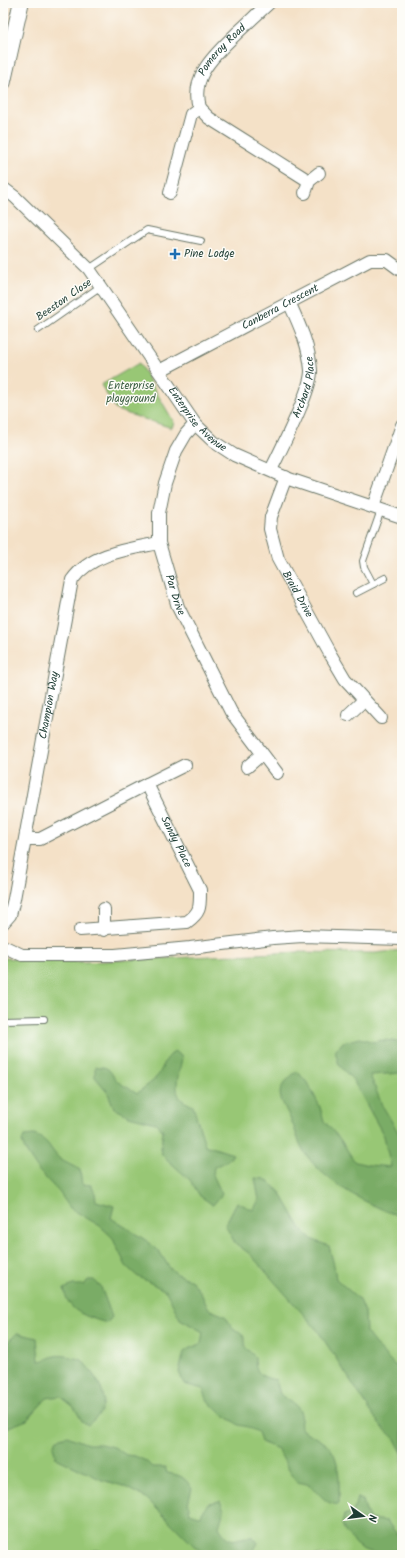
<svg xmlns="http://www.w3.org/2000/svg" width="405" height="1558" viewBox="0 0 405 1558" font-family="Kalam,sans-serif">
  <style>
    .green { fill: #98c775; stroke: #5c8254 }
    .forest { fill: #7aac66; stroke: #4c744d }
    .lines { fill: none; stroke-linecap: round; stroke-linejoin: round }
    .service-casing { stroke: #6a7667; stroke-width: 8 }
    .minor-casing { stroke: #6a7667; stroke-width: 14 }
    .tertiary-casing { stroke: #6a7667; stroke-width: 17 }
    .service { stroke: #fff; stroke-width: 6 }
    .minor { stroke: #fff; stroke-width: 12 }
    .tertiary { stroke: #fff; stroke-width: 15 }
    .poi-dot { fill: #1f6fb2; stroke: #fdfcf7; stroke-width: 1.5 }
    .labels { text-anchor: middle; dominant-baseline: central; stroke-width: 3; stroke-linejoin: round; paint-order: stroke }
    .street-label { font-size: 11px; fill: #1f3d34; stroke: #fdfcf7 }
    .poi-label { font-size: 11px; fill: #1f3d34; stroke: #fdfcf7; text-anchor: start }
    .park-label { font-size: 11px; fill: #3d6044; stroke: #fdfcf7 }
  </style>
  <rect width="100%" height="100%" fill="#fdfcf7"/>
  <filter id="ink" filterUnits="userSpaceOnUse"><feTurbulence type="fractalNoise" baseFrequency=".025" numOctaves="2"/><feDisplacementMap in="SourceGraphic" scale="8" xChannelSelector="R" yChannelSelector="G"/><feConvolveMatrix kernelMatrix="1 2 1 2 8 2 1 2 1" color-interpolation-filters="sRGB"/></filter>
  <filter id="wash" filterUnits="userSpaceOnUse"><feTurbulence type="fractalNoise" baseFrequency=".012" numOctaves="4" result="noise"/><feDisplacementMap in="SourceGraphic" scale="16" xChannelSelector="R" yChannelSelector="G"/><feGaussianBlur stdDeviation="0.9" result="paint"/><feColorMatrix in="noise" values="0 0 0 0 0 0 0 0 0 0 0 0 0 0 0 0 0 1.4 0 .05"/><feComposite in="paint" operator="in"/></filter>
  <g filter="url(#wash)">
    <rect width="100%" height="100%" fill="#f4e1c7"/>
    <g class="green">
      <path d="M139 363 174 422 172 428 116 410 101 385Z"/>
      <path d="M402 950V1555H3V958L84 962 298 952 375 953Z"/>
    </g>
    <g class="forest">
      <path d="M360 1038 374 1042C384 1038 391 1042 402 1041V1073L370 1075 382 1105 402 1139V1217C369 1206 317 1179 301 1146 297 1138 295 1128 291 1120 279 1094 272 1092 297 1071L309 1085 320 1107 324 1121 340 1139 355 1162 369 1165 391 1167 384 1136 353 1080 339 1065 335 1051 343 1042Z"/>
      <path d="M174 1051 182 1057C181 1069 171 1090 182 1100 185 1102 189 1104 193 1106L205 1145 233 1154 229 1160 214 1167 213 1175 222 1194 213 1205 200 1196 190 1180 162 1155 161 1147 163 1131 156 1123 129 1116 114 1108 107 1091 95 1077V1067C113 1065 109 1075 120 1083 125 1087 132 1089 137 1093L153 1081 159 1074 166 1060Z"/>
      <path d="M34 1135C50 1140 49 1149 60 1159 65 1163 74 1166 80 1170L82 1184 91 1185 95 1193 96 1201 114 1206 111 1218 147 1241 159 1251 169 1267 177 1274 192 1281 201 1293 206 1304 210 1310 225 1316 232 1327 245 1337V1347L255 1357C255 1374 261 1377 276 1380L280 1394C287 1401 298 1403 301 1414 302 1419 299 1425 302 1430 311 1435 324 1440 331 1449 341 1463 339 1487 339 1504 325 1506 320 1492 310 1486 307 1483 301 1483 297 1482L287 1467 278 1449 261 1442 258 1432 248 1427 239 1425 220 1413 208 1401 203 1389 184 1384 179 1372 184 1352 190 1348 201 1344 203 1332 180 1319 166 1291 137 1276 126 1266 112 1237 100 1226 70 1208 59 1192 39 1171 25 1150 22 1142 24 1136Z"/>
      <path d="M255 1178 265 1179 280 1192 301 1229 313 1240 329 1246 334 1265 336 1279 360 1300 365 1312 366 1332 376 1345 402 1373V1453L395 1439 379 1424 318 1331 250 1254 235 1243 225 1225 237 1202 253 1210 259 1200Z"/>
      <path d="M88 1280H94L101 1287 112 1317 107 1323C94 1319 74 1314 68 1301 66 1298 65 1293 64 1289L73 1285H84Z"/>
      <path d="M17 1333 37 1338 39 1361C47 1360 49 1357 55 1356 63 1354 74 1358 82 1360 92 1373 111 1393 101 1411 99 1416 92 1421 88 1425L82 1421 74 1407 60 1396 47 1398 27 1420 6 1428 3 1426V1347Z"/>
      <path d="M67 1436 88 1444H101L114 1447 126 1455 135 1456 146 1461 152 1467H165L167 1473C181 1475 185 1477 192 1489L188 1503 190 1513 199 1516 201 1515 208 1503 220 1501 224 1510 219 1527C231 1548 235 1536 253 1537L258 1543 251 1555H205L192 1544 146 1498 123 1486 102 1480 56 1458 53 1447 57 1439Z"/>
      <path d="M357 1498 363 1500 366 1511 370 1519 387 1521 402 1541V1555H381L361 1549 345 1532 342 1524 344 1515 353 1512Z"/>
      <path d="M95 1550 116 1554 122 1553 138 1555H92L91 1551Z"/>
    </g>
  </g>
  <g filter="url(#ink)">
    <g class="lines">
      <g class="service-casing">
        <g id="service">
          <path d="M89 269 147 230 201 241"/>
          <path d="M38 330 101 286"/>
          <path d="M373 584 364 567 363 561 381 510"/>
          <path d="M356 593 385 578"/>
          <path d="M3 1020 44 1019"/>
        </g>
      </g>
      <g class="minor-casing">
        <g id="minor">
          <path d="M199 108 209 118 309 181"/>
          <path id="s1" d="M3 188 15 197 89 269 195 424 214 442 234 455 289 479 402 517"/>
          <path id="s2" d="M170 193 191 114 199 108C190 75 216 54 237 33 248 23 258 13 269 3"/>
          <path d="M305 193 309 181 319 173"/>
          <path id="s3" d="M159 371 370 260H387L402 271"/>
          <path id="s4" d="M195 424 186 434 176 451 165 483 159 513V543L178 607 231 712 277 773"/>
          <path id="s5" d="M271 470C281 449 312 390 311 370 309 345 299 324 289 302"/>
          <path id="s6" d="M286 477 271 517 270 529 278 559 329 652 345 679 381 718"/>
          <path d="M373 507 402 425"/>
          <path d="M348 715 364 700"/>
          <path d="M247 767 262 754"/>
          <path d="M147 784 185 765"/>
          <path id="s7" d="M26 839H40L147 784 200 890C200 907 201 912 187 922L80 930"/>
          <path d="M104 909V930"/>
          <path id="s8" d="M3 923 10 915 14 899 72 580C91 553 129 549 159 543"/>
          <path d="M3 946 22 955H115L190 948 273 938 303 936 402 939"/>
        </g>
      </g>
      <g class="tertiary-casing">
        <path id="tertiary" d="M3 83 21 3"/>
      </g>
      <use href="#service" class="service"/>
      <use href="#minor" class="minor"/>
      <use href="#tertiary" class="tertiary"/>
    </g>
  </g>
  <path class="poi-dot" d="M173 248h4v4h4v4h-4v4h-4v-4h-4v-4h4z"/>
  <g class="labels">
    <g class="street-label">
      <text stroke="none"><textPath href="#s2" startOffset="158">Pomeroy Road</textPath></text>
      <text transform="translate(64 300) rotate(-35)">Beeston Close</text>
      <text stroke="none"><textPath href="#s3" startOffset="137">Canberra Crescent</textPath></text>
      <text stroke="none"><textPath href="#s5" startOffset="90">Archard Place</textPath></text>
      <text stroke="none"><textPath href="#s1" startOffset="304">Enterprise Avenue</textPath></text>
      <text stroke="none"><textPath href="#s6" startOffset="126">Braid Drive</textPath></text>
      <text stroke="none"><textPath href="#s4" startOffset="182">Par Drive</textPath></text>
      <text stroke="none"><textPath href="#s8" startOffset="224">Champion Way</textPath></text>
      <text stroke="none"><textPath href="#s7" startOffset="199">Sandy Place</textPath></text>
    </g>
    <g class="poi-label">
      <text x="184" y="254">Pine Lodge</text>
    </g>
    <g class="park-label">
      <text x="131" y="386">Enterprise<tspan x="131" dy="13">playground</tspan></text>
    </g>
  </g>
  <rect width="405" height="1558" fill="none" stroke="#fdfcf7" stroke-width="16"/>
  <g transform="translate(363 1516) rotate(104)" stroke="#fdfcf7" stroke-width="3" paint-order="stroke">
  <path d="M0-3L7 15L0 10L-7 15Z" fill="#1f3d34"/>
  <text y="-6" font-size="11" font-weight="bold" text-anchor="middle" fill="#1f3d34">N</text>
  </g>
</svg>
